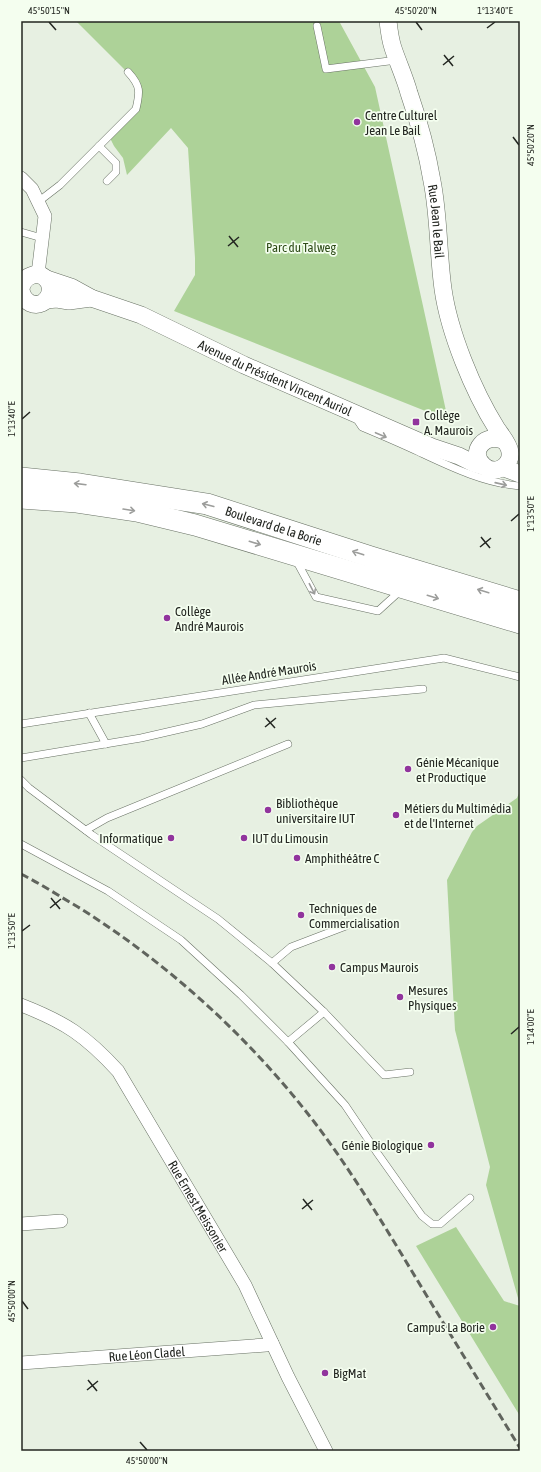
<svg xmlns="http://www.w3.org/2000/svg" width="541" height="1472" viewBox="0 0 541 1472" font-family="'Asap Condensed',sans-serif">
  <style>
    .green { fill: #add298 }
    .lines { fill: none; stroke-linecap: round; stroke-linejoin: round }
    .service-casing { stroke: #687164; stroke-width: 8 }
    .minor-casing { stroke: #687164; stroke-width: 14 }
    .tertiary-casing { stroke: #687164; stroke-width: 18 }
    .primary-casing { stroke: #687164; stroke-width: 22 }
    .service { stroke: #fff; stroke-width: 7 }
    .minor { stroke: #fff; stroke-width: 13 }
    .tertiary { stroke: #fff; stroke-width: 17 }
    .primary { stroke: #fff; stroke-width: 21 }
    .rail { stroke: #60645d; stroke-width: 3; stroke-dasharray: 8 4; stroke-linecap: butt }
    .oneway { stroke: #9c9d9b }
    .ticks { fill: none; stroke: #232621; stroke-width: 1.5 }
    .poi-dot { fill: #91349d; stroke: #f4feef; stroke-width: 1.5 }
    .labels { text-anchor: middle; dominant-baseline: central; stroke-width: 3.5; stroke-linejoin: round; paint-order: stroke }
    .poi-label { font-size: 13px; fill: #232621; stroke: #f4feef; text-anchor: start }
    .street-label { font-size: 13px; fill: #232621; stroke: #f4feef }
    .park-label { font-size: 13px; fill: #2e4b18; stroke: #f4feef }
    .neatline { fill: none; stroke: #232621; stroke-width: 1.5 }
    .ticks-label { font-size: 10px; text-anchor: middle; fill: #232621 }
  </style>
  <rect width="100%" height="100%" fill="#e7f0e2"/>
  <g class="green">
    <path d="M76 21H339L375 87 448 420 174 311 195 275V258L188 148 171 128 127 175 123 158 114 146 109 136 136 109 140 92 134 79Z"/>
    <path d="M520 791V1305L486 1185 490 1167 455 1030 447 880 472 832 477 826 517 798Z"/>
    <path d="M456 1227 504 1301 520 1306V1416L416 1246Z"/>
  </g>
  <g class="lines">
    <g class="service-casing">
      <g id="service">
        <path d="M317 26 326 69 397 60"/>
        <path d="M99 146 116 163V172L107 181"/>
        <path d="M38 202 60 185 136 109C140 92 141 86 128 72"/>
        <path d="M21 232 42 238"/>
        <path d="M356 418 362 427C381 435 400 443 419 452 451 467 484 483 520 486"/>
        <path d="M296 560 316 597 378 611 400 591"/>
        <path d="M89 713 106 744"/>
        <path d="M21 724 444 658 520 677"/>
        <path d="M21 758 141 738 202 724 254 705 423 689"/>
        <path d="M21 780 29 788 92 835 218 919 272 963 324 1012 384 1075 410 1072"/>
        <path d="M86 830 107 818 288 744"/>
        <path d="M21 844 108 891 181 940 241 995 288 1042 345 1105 378 1154 422 1216 432 1224H440L470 1198"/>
        <path d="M272 963 291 947 346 926"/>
        <path d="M288 1042 324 1012"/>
      </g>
    </g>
    <g class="minor-casing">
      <g id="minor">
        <path d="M21 178 32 189 45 216 38 274"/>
        <path id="s1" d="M21 1005C65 1022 86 1036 118 1071L245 1285 288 1377 326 1451"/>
        <path d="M21 1224 61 1221"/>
        <path id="s2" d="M21 1363 266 1345 272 1343"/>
      </g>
    </g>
    <g class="tertiary-casing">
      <g id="tertiary">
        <path id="s3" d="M388 21C389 30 390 39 393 48 398 63 405 78 409 93 419 122 427 151 432 181 439 216 438 253 443 289 449 332 473 391 497 429 501 435 509 444 510 452 512 466 495 476 484 466 467 452 486 431 505 441"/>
        <path id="s4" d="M47 279 71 287 91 298 141 315 244 365 409 437 432 447 459 456 473 463 483 466"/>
        <path d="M21 288C23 279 29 275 38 274 61 282 48 311 30 303 24 300 22 296 21 290"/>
        <path d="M46 300 57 299 69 301 91 298"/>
        <path d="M504 468 520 474"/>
      </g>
    </g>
    <g class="primary-casing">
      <g id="primary">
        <path id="s5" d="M21 478 80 484 207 504 371 557 520 602"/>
        <path d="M21 498 77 502 137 511 195 525 520 623"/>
      </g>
    </g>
    <use href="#service" class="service"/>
    <use href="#minor" class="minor"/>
    <use href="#tertiary" class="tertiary"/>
    <use href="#primary" class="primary"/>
    <path class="rail" d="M21 874C41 884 59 896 78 907 169 964 250 1038 315 1123 359 1181 395 1244 433 1306 462 1353 491 1401 520 1448"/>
  </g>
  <defs><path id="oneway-shaft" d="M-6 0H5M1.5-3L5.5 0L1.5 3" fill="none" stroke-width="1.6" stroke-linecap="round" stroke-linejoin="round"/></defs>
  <g class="oneway">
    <use href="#oneway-shaft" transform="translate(381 435) rotate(23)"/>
    <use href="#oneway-shaft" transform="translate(80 484) rotate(-173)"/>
    <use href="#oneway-shaft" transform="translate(501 484) rotate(13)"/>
    <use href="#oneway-shaft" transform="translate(208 505) rotate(-166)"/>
    <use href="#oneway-shaft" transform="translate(129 510) rotate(9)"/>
    <use href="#oneway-shaft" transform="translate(255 543) rotate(17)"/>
    <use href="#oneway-shaft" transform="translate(358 553) rotate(-162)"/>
    <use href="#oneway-shaft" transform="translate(312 589) rotate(63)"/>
    <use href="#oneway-shaft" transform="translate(483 591) rotate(-163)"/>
    <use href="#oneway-shaft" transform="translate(433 597) rotate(17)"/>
  </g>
  <path class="ticks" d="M49 22 56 30M416 22 422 30M487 28 495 22M444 55 453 66M443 65 454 56M513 137 519 145M229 236 238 247M228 246 239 237M22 419 30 412M511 521 519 514M481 537 490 548M480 547 491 538M266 718 275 728M265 727 276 718M51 898 60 909M50 908 61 899M22 931 30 925M511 1034 519 1027M303 1199 312 1210M302 1209 313 1200M22 1301 28 1309M88 1380 97 1391M87 1390 98 1381M140 1442 147 1450"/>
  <g class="poi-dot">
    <circle cx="357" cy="122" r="4"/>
    <rect x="412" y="418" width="8" height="8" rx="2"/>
    <circle cx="167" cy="618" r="4"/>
    <circle cx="408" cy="769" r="4"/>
    <circle cx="268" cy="810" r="4"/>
    <circle cx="396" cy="815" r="4"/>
    <circle cx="171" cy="838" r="4"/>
    <circle cx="244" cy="838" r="4"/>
    <circle cx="297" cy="858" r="4"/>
    <circle cx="301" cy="915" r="4"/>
    <circle cx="332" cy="967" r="4"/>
    <circle cx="400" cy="997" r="4"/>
    <circle cx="431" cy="1145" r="4"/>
    <circle cx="493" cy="1327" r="4"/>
    <circle cx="325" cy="1373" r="4"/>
  </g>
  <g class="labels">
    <g class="poi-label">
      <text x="365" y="115">Centre Culturel<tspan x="365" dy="15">Jean Le Bail</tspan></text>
      <text x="424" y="415">Collège<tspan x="424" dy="15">A. Maurois</tspan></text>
      <text x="175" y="611">Collège<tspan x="175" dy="15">André Maurois</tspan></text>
      <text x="416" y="762">Génie Mécanique<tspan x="416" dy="15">et Productique</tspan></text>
      <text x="276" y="803">Bibliothèque<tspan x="276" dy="15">universitaire IUT</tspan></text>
      <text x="404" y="808">Métiers du Multimédia<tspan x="404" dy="15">et de l'Internet</tspan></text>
      <text x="163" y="838" text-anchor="end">Informatique</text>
      <text x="252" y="838">IUT du Limousin</text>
      <text x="305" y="858">Amphithéâtre C</text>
      <text x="309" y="908">Techniques de<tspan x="309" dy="15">Commercialisation</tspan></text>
      <text x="340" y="967">Campus Maurois</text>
      <text x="408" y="990">Mesures<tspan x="408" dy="15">Physiques</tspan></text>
      <text x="423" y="1145" text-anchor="end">Génie Biologique</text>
      <text x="485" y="1327" text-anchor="end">Campus La Borie</text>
      <text x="333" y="1373">BigMat</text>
    </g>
    <g class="street-label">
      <text stroke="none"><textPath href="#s3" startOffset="207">Rue Jean le Bail</textPath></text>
      <text stroke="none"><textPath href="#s4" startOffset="249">Avenue du Président Vincent Auriol</textPath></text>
      <text stroke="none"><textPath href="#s5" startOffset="258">Boulevard de la Borie</textPath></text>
      <text transform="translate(269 673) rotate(-9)">Allée André Maurois</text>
      <text stroke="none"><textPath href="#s1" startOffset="276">Rue Ernest Meissonier</textPath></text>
      <text stroke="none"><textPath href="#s2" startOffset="126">Rue Léon Cladel</textPath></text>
    </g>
    <g class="park-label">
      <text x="301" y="247">Parc du Talweg</text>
    </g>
  </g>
  <rect width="541" height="1472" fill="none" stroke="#f4feef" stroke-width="44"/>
  <rect x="22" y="22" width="497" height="1428" class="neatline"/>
  <g class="ticks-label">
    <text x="49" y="14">45°50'15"N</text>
    <text x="416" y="14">45°50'20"N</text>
    <text x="495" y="14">1°13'40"E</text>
    <text transform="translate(530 145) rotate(-90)" y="4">45°50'20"N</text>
    <text transform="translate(11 419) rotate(-90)" y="4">1°13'40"E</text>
    <text transform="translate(530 514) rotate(-90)" y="4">1°13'50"E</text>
    <text transform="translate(11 931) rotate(-90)" y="4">1°13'50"E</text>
    <text transform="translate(530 1027) rotate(-90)" y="4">1°14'00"E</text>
    <text transform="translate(11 1301) rotate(-90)" y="4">45°50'00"N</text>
    <text x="147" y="1464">45°50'00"N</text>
  </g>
</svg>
